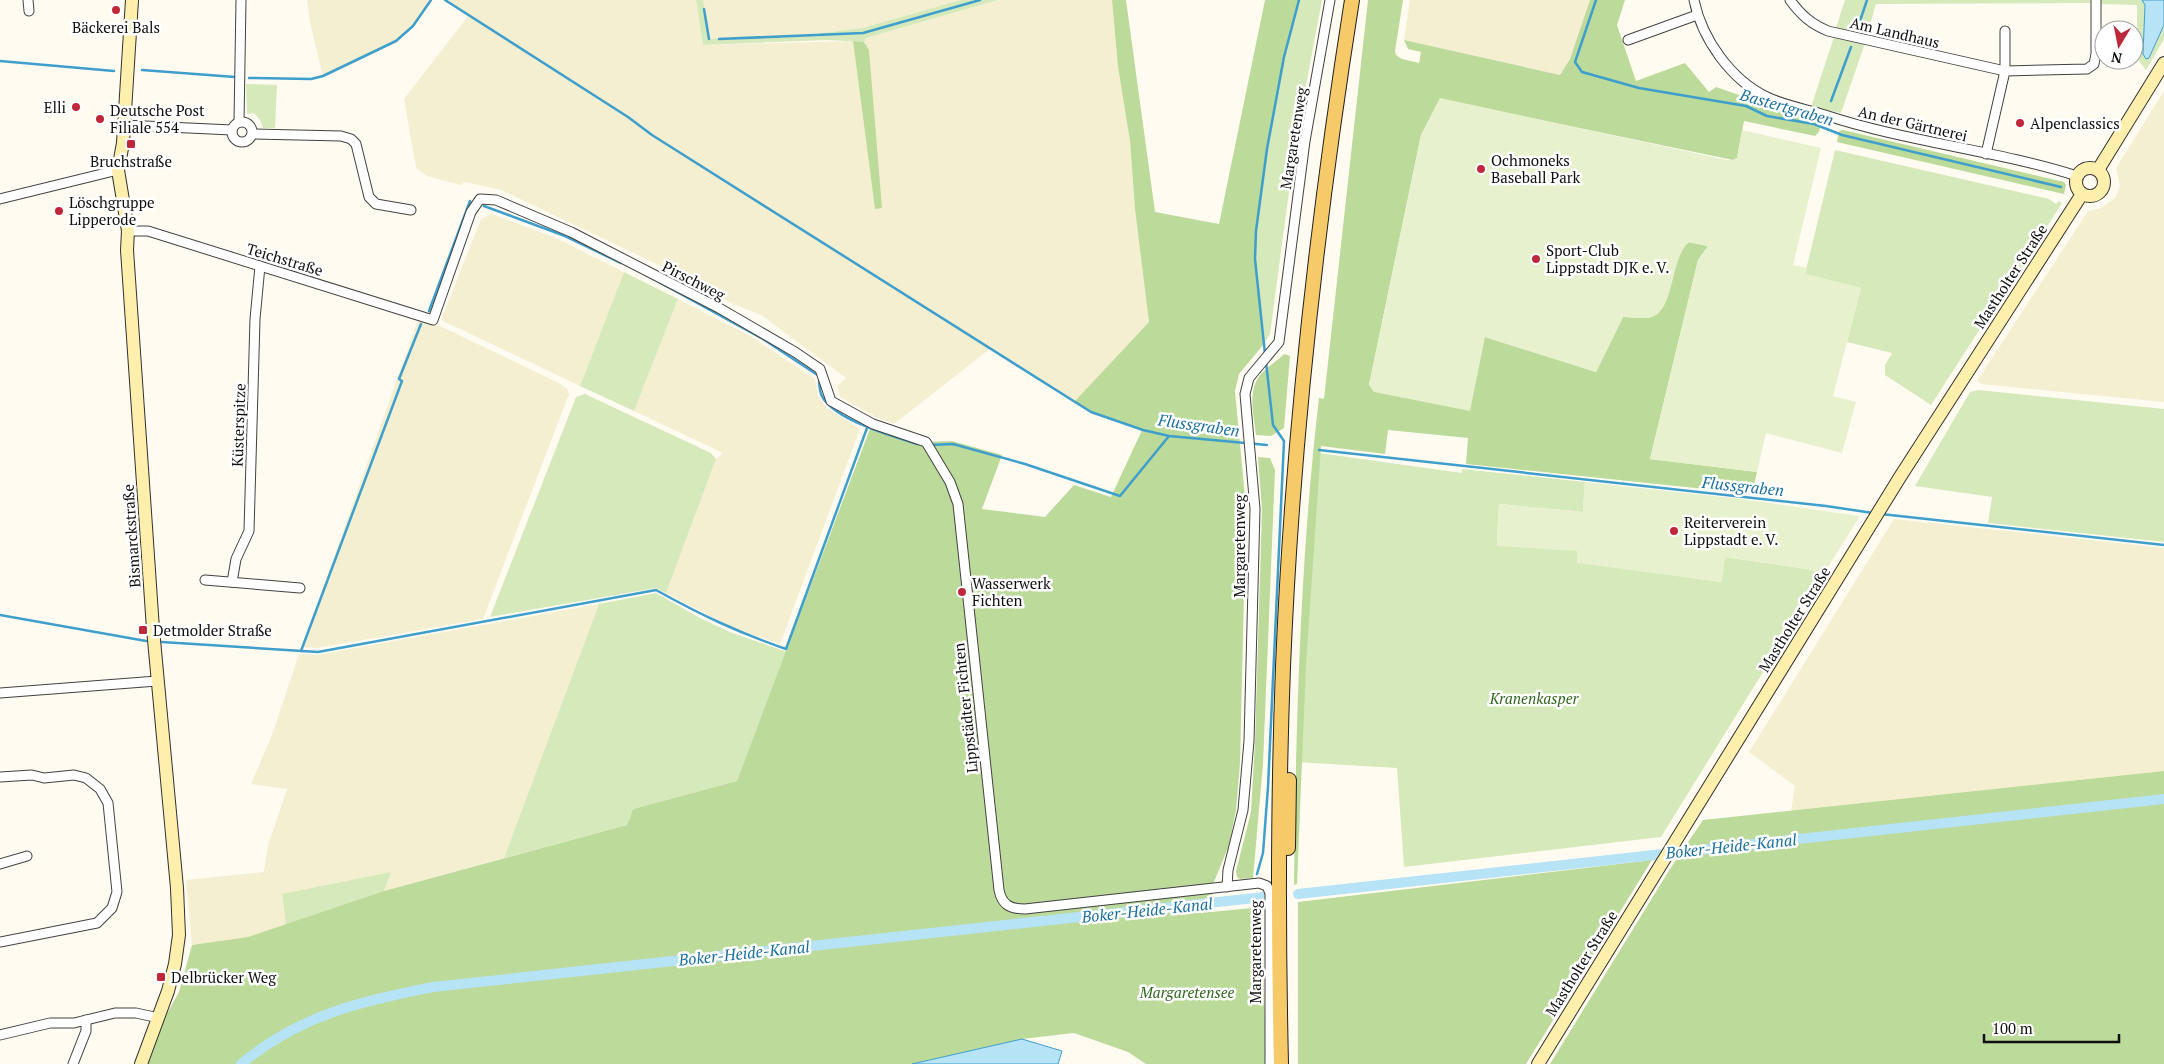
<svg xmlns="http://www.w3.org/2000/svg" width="2164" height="1064" viewBox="0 0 2164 1064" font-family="'PT Serif',serif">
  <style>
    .farmland { fill: #f5efd1 }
    .green { fill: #d6e9bb }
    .forest { fill: #bcda9a }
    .pitch { fill: #e7f1cd }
    .water { fill: #b6e3f6; stroke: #3e9ecc }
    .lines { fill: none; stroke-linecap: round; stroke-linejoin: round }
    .stream { stroke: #3e9ecc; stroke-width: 2.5 }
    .canal { stroke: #b6e3f6; stroke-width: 10 }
    .street-casing { stroke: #424242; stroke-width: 11 }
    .secondary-casing { stroke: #313131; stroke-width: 14 }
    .primary-casing { stroke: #202020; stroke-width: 16 }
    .street { stroke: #fff; stroke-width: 9 }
    .secondary { stroke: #feefad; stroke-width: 12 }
    .primary { stroke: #f7ca69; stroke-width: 14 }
    .poi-dot { fill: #bf283a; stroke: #fff; stroke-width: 2 }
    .labels { text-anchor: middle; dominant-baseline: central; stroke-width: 5; stroke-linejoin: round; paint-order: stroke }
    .poi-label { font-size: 15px; fill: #0f0f0f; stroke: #fff; text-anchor: start }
    .street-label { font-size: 15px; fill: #0f0f0f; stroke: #fff }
    .park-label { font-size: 15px; font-style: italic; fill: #33671f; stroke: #fff }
    .water-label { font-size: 16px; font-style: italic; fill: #196fa1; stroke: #fff }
  </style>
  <rect width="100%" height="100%" fill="#fffbf1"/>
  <g class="farmland">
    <path d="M307 0H431L413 26 396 41 323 76 310 23Z"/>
    <path d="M445 0H696L703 45 853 41 875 209 869 51 864 42 866 38 998 0H1112L1118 67 1130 141 1135 209 1149 322 1075 401 991 348 894 424 876 417 840 397 837 386 846 378 761 315 731 303 690 280 501 190 465 182 460 185 427 176 416 168 404 99 468 16Z"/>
    <path d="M703 0H961L862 28 806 35 709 39Z"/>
    <path d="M1410 0H1590L1570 59 1560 75 1404 40Z"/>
    <path d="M2164 91V402L1982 384 1977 381 2088 211 2101 208 2115 198 2120 186 2116 168Z"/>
    <path d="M492 214 556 238 624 272 580 386 441 320 481 219Z"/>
    <path d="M678 299 752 337 815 379 818 396 827 408 860 429 780 644 731 627 666 593 716 459 723 453 634 411Z"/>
    <path d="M418 320 436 324 559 383 567 389 569 394 483 619 317 648 302 647Z"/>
    <path d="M1894 519 2164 548V771L1791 811 1795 786 1749 752Z"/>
    <path d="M599 604 504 858 384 891 391 872 282 895 286 925 248 937 192 945 186 880 264 872 268 845 287 789 251 784 272 735 299 654 317 655Z"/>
  </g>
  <g class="green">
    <path d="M696 0H703L709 39 806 35 862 28 961 0H998L866 38 864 42 827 40 703 45Z"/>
    <path d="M1299 0H1322L1296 139 1270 334 1264 344 1255 259 1256 231 1267 149 1284 57Z"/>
    <path d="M1845 0H2090V3L1876 4 1867 35 1836 28Z"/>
    <path d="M2099 0H2142L2145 5 2143 54 2149 58 2164 25V39L2146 70 2137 58V5L2099 4Z"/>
    <path d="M1834 37 1865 43 1841 113 1811 107Z"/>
    <path d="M246 84 277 85 275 128H263L260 120 254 113 247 114Z"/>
    <path d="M1835 150 2049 199 2056 204 2059 201 2062 203 1988 321 1982 320 1977 328 1980 329 1931 405 1885 375V365L1892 353 1847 342 1861 288 1805 274Z"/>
    <path d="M624 272 678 299 634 411 580 386Z"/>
    <path d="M1978 390 2164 409V542L1988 523 1992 497 1915 486 1970 392Z"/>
    <path d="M585 394 711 453 716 459 666 593 656 588 490 617 576 397Z"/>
    <path d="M1319 453 1462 473V469L1585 482 1583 512 1499 504 1497 540 1618 553 1635 570 1721 582 1725 557 1808 569 1823 575 1661 837 1404 867 1397 768 1296 762Z"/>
    <path d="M656 593 700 618 730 632 787 652 737 781 633 809 627 825 504 858 599 604Z"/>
    <path d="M391 872 384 891 286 925 282 894Z"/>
  </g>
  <g class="forest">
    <path d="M1112 0H1126L1155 212 1219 224 1265 0H1299L1284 57 1267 149 1256 231 1255 259 1264 344 1239 374 1235 391 1246 508 1240 763 1236 810 1229 845 1214 882 1211 912 1262 907 1266 1064H1146L1128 1052 1074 1033 1022 1039 912 1064H146L160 1026 179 992 192 945 248 937 384 891 627 825 633 809 737 781 871 426 922 442 952 441 1002 455 982 509 1045 517 1074 485 1111 497 1142 430 1091 412 1075 401 1149 322 1135 209 1130 141 1118 67Z"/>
    <path d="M1368 0H1403L1395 51 1396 55 1402 59 1419 63 1421 52 1408 49 1404 40 1560 75 1570 59 1590 0H1625L1617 25 1636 81 1685 63 1709 92 1716 87 1745 97 1760 105 1818 119 1821 124 1819 132 1815 136 1744 121 1737 158 1733 160 1440 99 1421 135 1369 385 1485 337 1596 372 1623 317C1632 317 1645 320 1654 316 1674 306 1670 259 1688 242L1708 246 1698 260 1650 459 1757 472 1752 494 1466 464 1468 438 1388 430 1385 454 1321 446 1306 665 1297 884 1294 885C1296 723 1300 560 1319 398L1324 399Z"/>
    <path d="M853 41 864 42 869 50 882 208 875 209Z"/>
    <path d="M1843 130 2064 182 2066 185 2064 194 1837 142 1839 131Z"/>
    <path d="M1284 354 1290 356 1284 428 1271 436 1256 435C1254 415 1246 388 1263 372 1269 366 1277 361 1284 354Z"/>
    <path d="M1258 457 1270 458 1275 470 1263 764 1253 878 1240 879 1237 877 1236 871 1251 812 1255 742 1262 510Z"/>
    <path d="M2164 771V1064H1550L1670 869 1703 820Z"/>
    <path d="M1652 860 1526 1064H1298V902Z"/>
  </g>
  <g class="pitch">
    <path d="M1440 98 1727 160H1733L1737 158 1742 130 1821 148 1793 265 1807 268 1806 274 1861 288 1833 396 1856 402 1842 453 1766 433 1757 472 1650 459 1698 260 1708 246 1689 242C1670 259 1675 305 1654 316 1645 320 1632 317 1623 317L1596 372 1485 337 1470 411 1374 392 1369 385 1421 135Z"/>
    <path d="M1585 482 1741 499 1860 516 1823 575 1808 569 1725 557 1722 582 1577 563V551L1497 546 1499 504 1583 512Z"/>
  </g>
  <g class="water">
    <path d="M2142 0H2164V25L2149 58 2146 59 2143 54 2145 5Z"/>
    <path d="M1022 1039 1062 1051 1058 1064H912Z"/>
  </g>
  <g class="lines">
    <g class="stream">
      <path d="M445 0 628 117 652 135 1091 412 1143 430 1169 436 1267 445"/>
      <path d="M1596 0 1575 62 1582 72 1639 88 1746 106 1767 116 1814 124 1842 135 2061 187"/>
      <path d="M704 9 709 39"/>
      <path d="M1859 24 1867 0"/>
      <path d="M719 39 863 33 980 0"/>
      <path d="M0 61 114 71"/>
      <path d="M142 70 235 77"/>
      <path d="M249 78 311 79 323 76 396 41 413 26 431 0"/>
      <path d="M1831 101 1851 47"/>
      <path d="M484 206 565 236 621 263"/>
      <path d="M646 275 763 339 819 376C819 382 819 393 823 398 838 421 892 436 917 444"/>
      <path d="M429 311 470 201"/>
      <path d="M1265 354 1255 259 1256 231 1267 149 1284 57 1299 0"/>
      <path d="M930 445 953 444 1025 464 1120 496 1169 436"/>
      <path d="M1319 450 1826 506 1873 513"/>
      <path d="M1881 514 2164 545"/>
      <path d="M0 615 146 641"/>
      <path d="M162 642 318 652 656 590C701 615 737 632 786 649L867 428"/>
      <path d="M301 651 402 381 399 379 421 324"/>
      <path d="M1257 874 1263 853 1268 787 1284 441 1273 425 1266 362"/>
    </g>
    <g class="canal">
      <path d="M1298 894 2164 799"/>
      <path d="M241 1064C300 1015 361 1001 433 987L1264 897"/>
    </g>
    <g class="street-casing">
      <g id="street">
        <path d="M28 0 29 11"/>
        <path d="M1694 0C1702 39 1731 80 1767 97 1786 106 1806 109 1825 115 1907 142 1995 150 2077 176"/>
        <path d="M1790 0C1801 15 1811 24 1828 31L2005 71 2087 69 2094 64 2096 54V0"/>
        <path d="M1628 40 1697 15"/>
        <circle cx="242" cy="132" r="10"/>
        <path d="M239 122 241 0"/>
        <path d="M124 125 232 130"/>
        <path d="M253 134 341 136 351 139 356 144 369 197 376 204 411 210"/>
        <path d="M1986 154 2005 71V31"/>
        <path d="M0 199 118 170"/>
        <path d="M128 231H148L433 320 471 212 480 199 496 200 571 232 719 308 795 352 820 369 831 401 873 424 926 442 950 482 958 504 999 890C1002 905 1010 909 1025 909L1259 883 1267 886 1270 893V1064"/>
        <path d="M205 580 300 588"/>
        <path d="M232 582 236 559 249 531 255 319 260 266"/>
        <path d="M0 693 157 681"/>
        <path d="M0 777 32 775 44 778 74 775 86 778 100 789 108 803 117 892 112 908 97 923 0 942"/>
        <path d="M0 864 27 856"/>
        <path d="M1227 887 1228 870 1243 810 1249 741 1255 509 1245 394 1249 378 1279 342 1305 141 1330 0"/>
        <path d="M0 1035 50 1023H74L115 1013H136L159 1018"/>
        <path d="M73 1064 86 1031V1020"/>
      </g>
    </g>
    <g class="secondary-casing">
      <g id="secondary">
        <path d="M132 0 123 143 118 170 128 231 127 250 153 629 177 888 179 935 175 964 168 991 141 1064"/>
        <circle cx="2090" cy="182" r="14"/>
        <path d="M2098 170 2164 63"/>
        <path d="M1538 1064 1900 477 2082 194"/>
      </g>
    </g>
    <g class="primary-casing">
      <g id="primary">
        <path d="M1288 848 1289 780"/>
        <path d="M1281 1064C1278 932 1278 799 1283 667 1292 443 1317 221 1352 0"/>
      </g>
    </g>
    <use href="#street" class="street"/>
    <use href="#secondary" class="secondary"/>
    <use href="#primary" class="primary"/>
  </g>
  <g class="poi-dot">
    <circle cx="116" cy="10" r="5"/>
    <circle cx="76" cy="107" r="5"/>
    <circle cx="100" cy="119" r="5"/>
    <circle cx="2020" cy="123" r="5"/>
    <rect x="126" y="139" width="10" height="10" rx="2.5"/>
    <circle cx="1481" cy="169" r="5"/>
    <circle cx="59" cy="211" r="5"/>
    <circle cx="1536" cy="259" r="5"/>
    <circle cx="1674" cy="531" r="5"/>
    <circle cx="962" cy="592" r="5"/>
    <rect x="138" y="625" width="10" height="10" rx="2.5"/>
    <rect x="156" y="972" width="10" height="10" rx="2.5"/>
  </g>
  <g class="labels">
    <g class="poi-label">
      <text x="116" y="27" text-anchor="middle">Bäckerei Bals</text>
      <text x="66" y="107" text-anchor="end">Elli</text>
      <text x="110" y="110">Deutsche Post<tspan x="110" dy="17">Filiale 554</tspan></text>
      <text x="2030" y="123">Alpenclassics</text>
      <text x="1491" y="160">Ochmoneks<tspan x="1491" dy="17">Baseball Park</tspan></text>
      <text x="131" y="161" text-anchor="middle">Bruchstraße</text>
      <text x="69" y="202">Löschgruppe<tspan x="69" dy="17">Lipperode</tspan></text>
      <text x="1546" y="250">Sport-Club<tspan x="1546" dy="17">Lippstadt DJK e. V.</tspan></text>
      <text x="1684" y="522">Reiterverein<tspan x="1684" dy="17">Lippstadt e. V.</tspan></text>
      <text x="972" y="583">Wasserwerk<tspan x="972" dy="17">Fichten</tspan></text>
      <text x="153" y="630">Detmolder Straße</text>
      <text x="171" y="977">Delbrücker Weg</text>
    </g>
    <g class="street-label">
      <text transform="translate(1895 32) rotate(13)">Am Landhaus</text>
      <text transform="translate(1913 123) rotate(13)">An der Gärtnerei</text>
      <text transform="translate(1293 138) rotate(-81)">Margaretenweg</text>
      <text transform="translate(285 259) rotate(17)">Teichstraße</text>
      <text transform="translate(2010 276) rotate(-57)">Mastholter Straße</text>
      <text transform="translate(694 280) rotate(27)">Pirschweg</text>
      <text transform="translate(238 425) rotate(-88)">Küsterspitze</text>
      <text transform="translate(131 536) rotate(-94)">Bismarckstraße</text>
      <text transform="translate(1239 546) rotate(-90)">Margaretenweg</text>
      <text transform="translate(1794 619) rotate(-58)">Mastholter Straße</text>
      <text transform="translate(965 708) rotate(-96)">Lippstädter Fichten</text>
      <text transform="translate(1255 952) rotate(-90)">Margaretenweg</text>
      <text transform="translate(1581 963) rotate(-58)">Mastholter Straße</text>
    </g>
    <g class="park-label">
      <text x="1534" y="698">Kranenkasper</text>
      <text x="1187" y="992">Margaretensee</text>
    </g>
    <g class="water-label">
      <text transform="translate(1787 107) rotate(16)">Bastertgraben</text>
      <text transform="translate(1199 425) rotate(8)">Flussgraben</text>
      <text transform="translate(1743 486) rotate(6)">Flussgraben</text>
      <text transform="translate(1731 846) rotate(-6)">Boker-Heide-Kanal</text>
      <text transform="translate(1147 910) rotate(-6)">Boker-Heide-Kanal</text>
      <text transform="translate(744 953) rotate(-6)">Boker-Heide-Kanal</text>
    </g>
  </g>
  <g transform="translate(2119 45) rotate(190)"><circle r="24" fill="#ffffff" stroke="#9f9f9f"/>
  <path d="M0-4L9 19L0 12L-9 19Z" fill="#bf283a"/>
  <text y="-8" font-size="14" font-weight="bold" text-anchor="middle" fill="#0f0f0f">N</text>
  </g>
  <path d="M1984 1034v8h135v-8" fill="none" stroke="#0f0f0f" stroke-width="2.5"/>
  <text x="1992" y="1034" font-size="15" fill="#0f0f0f" stroke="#ffffff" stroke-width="4" paint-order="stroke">100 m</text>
</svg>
